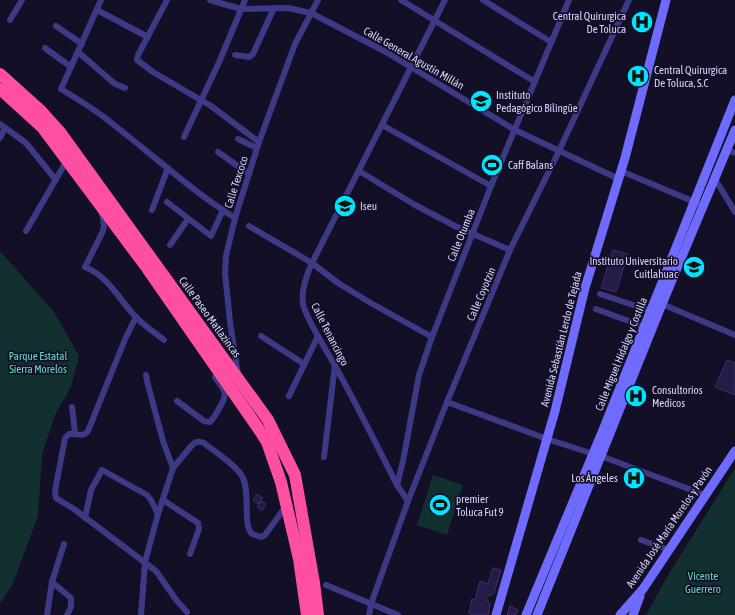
<svg xmlns="http://www.w3.org/2000/svg" width="735" height="615" viewBox="0 0 735 615" font-family="'Asap Condensed',sans-serif">
  <style>
    .green { fill: #12302f }
    .building { fill: #241b47; stroke: #3b2d73 }
    .lines { fill: none; stroke-linecap: round; stroke-linejoin: round }
    .street { stroke: #3d3a85; stroke-width: 6 }
    .secondary { stroke: #6f6bff; stroke-width: 9 }
    .highway { stroke: #ff4fa3; stroke-width: 12 }
    .labels { text-anchor: middle; dominant-baseline: central; stroke-width: 3.5; stroke-linejoin: round; paint-order: stroke }
    .poi-label { font-size: 11px; fill: #d9d4ff; stroke: #130f26; text-anchor: start }
    .street-label { font-size: 11px; fill: #d9d4ff; stroke: #130f26 }
    .park-label { font-size: 11px; fill: #5fe0c0; stroke: #130f26 }
  </style>
  <rect width="100%" height="100%" fill="#130f26"/>
  <g class="green">
    <path d="M0 251 54 312 79 356 71 387 55 415 42 454 38 516 12 586 0 603Z"/>
    <path d="M735 468V615H646L669 574Z"/>
    <path d="M433 475 463 485 447 535 417 525Z"/>
  </g>
  <g class="building">
    <path d="M613 250 628 254 616 292 601 288Z"/>
    <path d="M727 360 735 363V395L715 387Z"/>
    <path d="M257 494 263 498 258 504 253 500Z"/>
    <path d="M261 501 266 504 262 511 257 507Z"/>
    <path d="M493 568 501 570 494 593 485 598 490 604 488 615H473L469 613 472 599 475 600 480 581 488 584Z"/>
    <path d="M510 606 518 610 516 615H507Z"/>
  </g>
  <g class="lines">
    <g class="street">
      <path d="M101 0 61 89C79 100 98 111 114 125 154 156 192 191 235 218"/>
      <path d="M167 0 138 55 137 60 153 72 211 106 259 142"/>
      <path d="M210 0 241 9 288 8 311 13 386 52 515 130 619 179"/>
      <path d="M401 0 535 82"/>
      <path d="M483 0 551 42"/>
      <path d="M97 10 148 37"/>
      <path d="M10 20 22 0"/>
      <path d="M56 26 82 44"/>
      <path d="M45 48 71 67"/>
      <path d="M78 52 115 84 125 88"/>
      <path d="M235 55 249 57 253 54 274 8"/>
      <path d="M0 124 26 143 56 180"/>
      <path d="M382 125 491 186"/>
      <path d="M184 137 220 60 245 0"/>
      <path d="M0 138 5 128"/>
      <path d="M238 139 257 148"/>
      <path d="M727 150 735 153"/>
      <path d="M218 152 249 174"/>
      <path d="M359 171 415 205 457 227 510 250"/>
      <path d="M621 171 697 203"/>
      <path d="M715 179 735 212"/>
      <path d="M167 202 211 236 223 210"/>
      <path d="M152 210 168 168"/>
      <path d="M102 212 104 226 103 231 85 267C109 277 118 298 135 316 143 325 154 332 164 340"/>
      <path d="M249 226 312 263 338 283 369 302 432 337"/>
      <path d="M26 231 67 160"/>
      <path d="M170 245 188 219"/>
      <path d="M600 294 651 311"/>
      <path d="M662 304 735 335"/>
      <path d="M596 309 645 327"/>
      <path d="M136 317 126 337 88 431C83 438 77 433 69 434L65 438 55 491 56 498 74 509 156 571 177 601 187 612"/>
      <path d="M261 336 304 364"/>
      <path d="M146 375 147 381 163 441 173 468"/>
      <path d="M238 375 230 322 225 273 226 256 235 218 259 142 295 44 318 0"/>
      <path d="M289 396 318 336"/>
      <path d="M177 401 204 421 210 422C214 418 225 400 225 394 224 388 218 382 215 377L219 371"/>
      <path d="M447 402 547 439 606 458 705 495"/>
      <path d="M72 407 75 433"/>
      <path d="M324 457 335 365"/>
      <path d="M397 485 403 461 419 375 432 337 491 186 569 0"/>
      <path d="M163 500 198 523 199 529 190 554"/>
      <path d="M408 501 397 485C376 444 356 403 334 364 326 349 306 319 303 304 301 290 306 276 312 263L445 0"/>
      <path d="M85 518 91 490 102 470 147 495 151 500 158 514"/>
      <path d="M641 540 669 550"/>
      <path d="M52 582 71 598V607L67 615"/>
      <path d="M326 585 398 615"/>
      <path d="M47 615 52 582 64 544"/>
      <path d="M141 615 145 562 158 514 173 468 192 445C196 441 199 441 204 443 215 452 235 464 242 476 251 491 242 524 252 534L261 537 265 535 286 506"/>
      <path d="M369 615 371 604 408 501 447 402 510 250 559 151 629 0"/>
    </g>
    <g class="secondary">
      <path d="M496 615 555 411 585 288 625 158 666 0"/>
      <path d="M526 615 605 425 735 100"/>
      <path d="M537 615 662 304 735 130"/>
      <path d="M620 615 643 589 735 451"/>
      <path d="M633 615 640 596"/>
    </g>
    <g class="highway">
      <path d="M0 74 41 111 60 132 268 420 295 475 314 583 318 615"/>
      <path d="M0 89 42 127 147 268 258 428 267 442 281 482 299 559 307 615"/>
    </g>
  </g>
  <defs>
    <g id="hospital-disc" transform="scale(1.15)"><circle r="9.5" fill="#00e5ff" stroke="#130f26"/><path d="M-5-5h3v3.5h4V-5h3V5h-3V1.5h-4V5h-3Z" fill="#111"/></g>
    <g id="university-disc" transform="scale(1.15)"><circle r="9.5" fill="#00e5ff" stroke="#130f26"/><path d="M0-5L7-2L0 1L-7-2ZM-4 1L0 2.5L4 1V4Q0 6-4 4Z" fill="#111"/></g>
    <g id="stadium-disc" transform="scale(1.15)"><circle r="9.5" fill="#00e5ff" stroke="#130f26"/><path d="M0-5a6.5 5 0 1 0 0 10a6.5 5 0 1 0 0-10ZM-3.5-1.8h7v3.6h-7Z" fill="#111"/></g>
  </defs>
  <g fill-rule="evenodd">
    <use href="#hospital-disc" x="642" y="22"/>
    <use href="#hospital-disc" x="638" y="76"/>
    <use href="#university-disc" x="481" y="101"/>
    <use href="#stadium-disc" x="492" y="165"/>
    <use href="#university-disc" x="345" y="206"/>
    <use href="#university-disc" x="694" y="267"/>
    <use href="#hospital-disc" x="636" y="396"/>
    <use href="#hospital-disc" x="634" y="478"/>
    <use href="#stadium-disc" x="440" y="505"/>
  </g>
  <g class="labels">
    <g class="poi-label">
      <text x="626" y="16" text-anchor="end">Central Quirurgica<tspan x="626" dy="13">De Toluca</tspan></text>
      <text x="654" y="70">Central Quirurgica<tspan x="654" dy="13">De Toluca, S.C</tspan></text>
      <text x="496" y="95">Instituto<tspan x="496" dy="13">Pedagógico Bilingüe</tspan></text>
      <text x="508" y="165">Caff Balans</text>
      <text x="360" y="206">Iseu</text>
      <text x="678" y="261" text-anchor="end">Instituto Universitario<tspan x="678" dy="13">Cuitlahuac</tspan></text>
      <text x="652" y="390">Consultorios<tspan x="652" dy="13">Medicos</tspan></text>
      <text x="618" y="478" text-anchor="end">Los Ángeles</text>
      <text x="456" y="499">premier<tspan x="456" dy="13">Toluca Fut 9</tspan></text>
    </g>
    <g class="street-label">
      <text transform="translate(414 58) rotate(30)">Calle General Agustín Millán</text>
      <text transform="translate(236 182) rotate(-72)">Calle Texcoco</text>
      <text transform="translate(461 235) rotate(-68)">Calle Otumba</text>
      <text transform="translate(481 294) rotate(-67)">Calle Coyotzin</text>
      <text transform="translate(210 317) rotate(54)">Calle Paseo Matlazincas</text>
      <text transform="translate(330 334) rotate(63)">Calle Tenancingo</text>
      <text transform="translate(561 339) rotate(-76)">Avenida Sebastián Lerdo de Tejada</text>
      <text transform="translate(621 354) rotate(-68)">Calle Miguel Hidalgo y Costilla</text>
      <text transform="translate(669 527) rotate(-56)">Avenida José María Morelos y Pavón</text>
    </g>
    <g class="park-label">
      <text x="38" y="356">Parque Estatal<tspan x="38" dy="13">Sierra Morelos</tspan></text>
      <text x="703" y="576">Vicente<tspan x="703" dy="13">Guerrero</tspan></text>
    </g>
  </g>
</svg>
